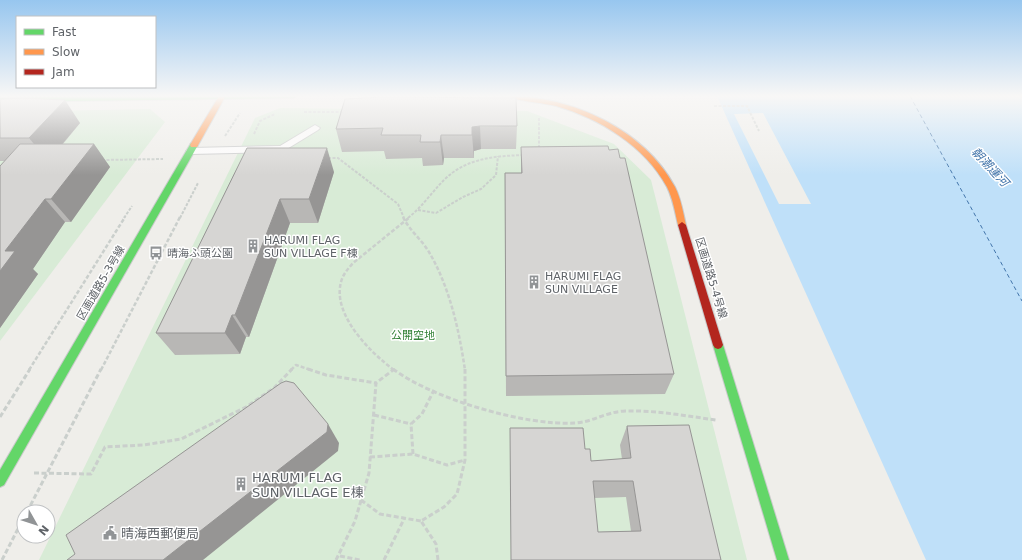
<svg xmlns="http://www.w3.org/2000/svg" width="1022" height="560" viewBox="0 0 1022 560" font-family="'DejaVu Sans','Noto Sans JP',sans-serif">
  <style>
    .green { fill: #d8ebd6 }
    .water { fill: #bfe0f9 }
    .pier { fill: #efeeea }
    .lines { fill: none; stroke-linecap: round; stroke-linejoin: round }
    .ferry { stroke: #4174aa; stroke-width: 1; stroke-dasharray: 4 3; stroke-linecap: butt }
    .lane-casing { stroke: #cbcccc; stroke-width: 2 }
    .fast-casing { stroke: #cacacb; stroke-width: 2 }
    .slow-casing { stroke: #cacacb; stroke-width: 2 }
    .jam-casing { stroke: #cacacb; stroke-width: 2 }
    .path-far2 { stroke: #cacfcc; stroke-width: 2; stroke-dasharray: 3 1.5; stroke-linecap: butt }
    .path-far1 { stroke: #cacfcc; stroke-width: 2.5; stroke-dasharray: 4 2; stroke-linecap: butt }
    .path { stroke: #cacfcc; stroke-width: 3; stroke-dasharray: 5 2.5; stroke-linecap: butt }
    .lane { fill: #fdfcfc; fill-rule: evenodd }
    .fast { fill: #63d668; fill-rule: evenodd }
    .slow { fill: #ff974d; fill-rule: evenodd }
    .jam { fill: #b3261e; fill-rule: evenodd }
    .wall { fill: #b8b7b5; fill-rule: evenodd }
    .shaded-wall { fill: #969594 }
    .building { fill: #d6d5d3; stroke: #969594; fill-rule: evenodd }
    .labels { text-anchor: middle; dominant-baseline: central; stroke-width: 3; stroke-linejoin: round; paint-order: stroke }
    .poi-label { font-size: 11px; fill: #5f6368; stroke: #fff; text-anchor: start }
    .street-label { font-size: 11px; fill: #5f6368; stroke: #fff }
    .park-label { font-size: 11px; fill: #348238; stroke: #fff }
    .water-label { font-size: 12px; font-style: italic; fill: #4174aa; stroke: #fff }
    .near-poi-label { font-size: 13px; fill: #5f6368; stroke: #fff; text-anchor: start }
  </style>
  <rect width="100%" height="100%" fill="#efeeea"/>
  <g class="green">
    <path d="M280 108 527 111 614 144 651 180 747 560H39L255 118Z"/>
    <path d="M150 109 165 122 0 341V112Z"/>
  </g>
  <path class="water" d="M717 96H1022V560H926Z"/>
  <path class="pier" d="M763 113 811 204H779L734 114Z"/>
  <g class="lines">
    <path class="ferry" d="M910 96 1022 301"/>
    <g class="lane-casing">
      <path id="lane" d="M315 125 320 128 318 130 282 152 191 154 186 151 191 148 280 146Z"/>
    </g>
    <g class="fast-casing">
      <g id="fast">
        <path d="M126 96H297L294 98 0 102V98Z"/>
        <path d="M191 143H197L198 145 4 485 0 487V470Z"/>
        <path d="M718 341 721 342 723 345 789 560H777L713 345 715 342Z"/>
      </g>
    </g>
    <g class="slow-casing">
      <g id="slow">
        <path d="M219 96 225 97 197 147H191L190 145Z"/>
        <path d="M508 96C571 96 644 129 675 187 681 199 683 212 686 225L685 227 682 228 678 225C675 212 673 199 667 187 645 146 599 118 556 106 545 103 515 101 508 96Z"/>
      </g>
    </g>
    <g class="jam-casing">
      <path id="jam" d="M682 222 686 225 723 345 721 348 718 349 715 348 713 345 678 225Z"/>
    </g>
    <g class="path-far2">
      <path d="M714 106H747L759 131"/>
      <path d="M304 112H345"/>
      <path d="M539 118V149"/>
      <path d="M254 134 260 121 275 114"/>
      <path d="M225 136 240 113"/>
      <path d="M328 158H338L398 204 404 218"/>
      <path d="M102 160 163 159"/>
      <path d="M418 210 436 213 463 197 481 189 496 175 498 156"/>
      <path d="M124 218 132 206"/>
      <path d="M180 218 198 183"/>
      <path d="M408 218C422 207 432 192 444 180 466 158 495 156 524 155"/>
    </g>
    <g class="path-far1">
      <path d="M403 217C409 230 422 240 429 252 450 288 459 330 465 370"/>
      <path d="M29 370 125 217"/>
      <path d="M101 370 180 217"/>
      <path d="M291 370 296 365 311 370"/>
      <path d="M394 370C371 353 332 315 341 282 343 274 348 269 353 263L410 217"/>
    </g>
    <g class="path">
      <path d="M308 369 326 375 376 383"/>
      <path d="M393 369C433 399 525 426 575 423 593 422 605 412 625 411 656 410 686 416 716 420"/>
      <path d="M374 415 411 424"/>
      <path d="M0 417 30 369"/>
      <path d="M413 454 411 424 422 414 434 390"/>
      <path d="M370 457 413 454 447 465 465 460"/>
      <path d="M34 473 91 474 105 447 144 445 181 439 246 407 274 388 292 369"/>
      <path d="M361 500 380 514 421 521"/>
      <path d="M27 512 101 369"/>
      <path d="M340 556 360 560"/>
      <path d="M2 560 24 517"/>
      <path d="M336 560 355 521 369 473 376 383 393 370"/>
      <path d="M384 560 404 519"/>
      <path d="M438 560 436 544 421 521 444 507 457 494 465 460V369"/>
    </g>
    <use href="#lane" class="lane"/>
    <use href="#fast" class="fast"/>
    <use href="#slow" class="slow"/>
    <use href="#jam" class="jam"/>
  </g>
  <g class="wall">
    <path d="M0 99 80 123 63 144H94L110 167 71 222H65L33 269 38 274 0 328 5 161H0Z"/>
    <path d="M517 126 516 149H481L474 151V158H444L443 165 423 166 422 158 386 159 384 151 342 152 336 129Z"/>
    <path d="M521 147 609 150 674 374 665 394 506 396 505 173H521Z"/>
    <path d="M247 148 334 172 318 223H290L249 337H246L240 354 175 355 156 333Z"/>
    <path d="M627 426 721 560H511L585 449 591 461 622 459 620 445ZM626 497 631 531 598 532 594 498Z"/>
  </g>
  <g class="shaded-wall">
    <path d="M65 100 80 123 48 161 29 138Z"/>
    <path d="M480 126 481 149 474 151V158L472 135V127Z"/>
    <path d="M441 135 444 158 443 165 440 142Z"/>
    <path d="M94 144 110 167 71 222 51 199Z"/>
    <path d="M327 148 334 172 318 223 309 199Z"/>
    <path d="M45 199 65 222 33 269 38 274 0 328V271L5 251Z"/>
    <path d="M280 199 290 223 249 337 235 315Z"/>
    <path d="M232 315 246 337 240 354 225 333Z"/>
    <path d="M328 424 339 443 338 451 203 560H163Z"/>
  </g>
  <g class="building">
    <path d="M382 97 516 98 517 126H480L472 127V135H441L440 142H420L421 135H381L383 128 336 129 345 99Z"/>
    <path d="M23 98 65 100 29 138H0V99Z"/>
    <path d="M20 144H94L51 199H45L5 251H15L0 271V166Z"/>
    <path d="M608 146 609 150 618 149 620 158H625L674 374 506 376 505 173H522L521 147Z"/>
    <path d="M247 148H327L309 199H280L235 315H232L225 333H156Z"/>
    <path d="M286 381 294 383 328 424 327 432 163 560H67L75 554 66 535 281 383Z"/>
    <path d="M689 425 721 560H511L510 428H583L585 449H590L591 461 631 458 627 426ZM593 481H633L641 531 598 532Z"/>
  </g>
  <linearGradient id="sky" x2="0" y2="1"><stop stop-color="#97c6ef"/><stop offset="0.55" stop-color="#f8f7f6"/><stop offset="1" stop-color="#f8f7f6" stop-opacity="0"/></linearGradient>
  <rect width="1022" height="175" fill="url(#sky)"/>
  <defs>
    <g id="building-bare" transform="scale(1.08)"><path d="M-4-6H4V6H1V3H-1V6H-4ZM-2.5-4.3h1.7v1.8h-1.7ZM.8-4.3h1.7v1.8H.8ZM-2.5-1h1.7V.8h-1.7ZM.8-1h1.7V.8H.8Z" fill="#919496" stroke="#fff" stroke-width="2.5" paint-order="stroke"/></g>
    <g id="bus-bare" transform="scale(1.08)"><path d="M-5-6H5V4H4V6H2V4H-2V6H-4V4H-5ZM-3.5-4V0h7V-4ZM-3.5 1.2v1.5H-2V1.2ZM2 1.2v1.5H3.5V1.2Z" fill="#919496" stroke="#fff" stroke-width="2.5" paint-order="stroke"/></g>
    <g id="civic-bare" transform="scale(1.08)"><path d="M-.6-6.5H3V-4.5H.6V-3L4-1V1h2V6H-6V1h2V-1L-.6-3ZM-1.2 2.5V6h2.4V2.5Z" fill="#919496" stroke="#fff" stroke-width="2.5" paint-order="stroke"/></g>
  </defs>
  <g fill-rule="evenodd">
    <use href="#building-bare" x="253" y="246"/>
    <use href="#bus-bare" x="156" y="253"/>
    <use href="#building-bare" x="534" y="282"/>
    <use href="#building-bare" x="241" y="484"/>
    <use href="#civic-bare" x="110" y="533"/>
  </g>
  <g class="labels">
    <g class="poi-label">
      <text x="264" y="240">HARUMI FLAG<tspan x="264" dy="13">SUN VILLAGE F棟</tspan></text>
      <text x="167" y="253">晴海ふ頭公園</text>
      <text x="545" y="276">HARUMI FLAG<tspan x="545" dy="13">SUN VILLAGE</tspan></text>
    </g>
    <g class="street-label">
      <text transform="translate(711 278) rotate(73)">区画道路5-4号線</text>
      <text transform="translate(101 283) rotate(-60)">区画道路5-3号線</text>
    </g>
    <g class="park-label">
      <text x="413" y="335">公開空地</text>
    </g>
    <g class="water-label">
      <text transform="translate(990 167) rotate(47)">朝潮運河</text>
    </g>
    <g class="near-poi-label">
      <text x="252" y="477">HARUMI FLAG<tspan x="252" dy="15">SUN VILLAGE E棟</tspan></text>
      <text x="121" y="533">晴海西郵便局</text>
    </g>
  </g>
  <rect x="16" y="16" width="140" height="72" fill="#ffffff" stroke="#bfc1c3"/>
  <rect x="24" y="29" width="20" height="6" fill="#63d668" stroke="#bfc1c3"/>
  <text x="52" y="36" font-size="12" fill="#5f6368">Fast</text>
  <rect x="24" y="49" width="20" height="6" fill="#ff974d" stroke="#bfc1c3"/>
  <text x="52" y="56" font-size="12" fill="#5f6368">Slow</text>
  <rect x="24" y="69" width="20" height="6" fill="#b3261e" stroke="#bfc1c3"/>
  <text x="52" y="76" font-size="12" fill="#5f6368">Jam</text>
  <g transform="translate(36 524) rotate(129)"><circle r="19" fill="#ffffff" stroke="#bfc1c3"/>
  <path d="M0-3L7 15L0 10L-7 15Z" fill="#919496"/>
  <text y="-6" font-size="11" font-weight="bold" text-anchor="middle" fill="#5f6368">N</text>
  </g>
</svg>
